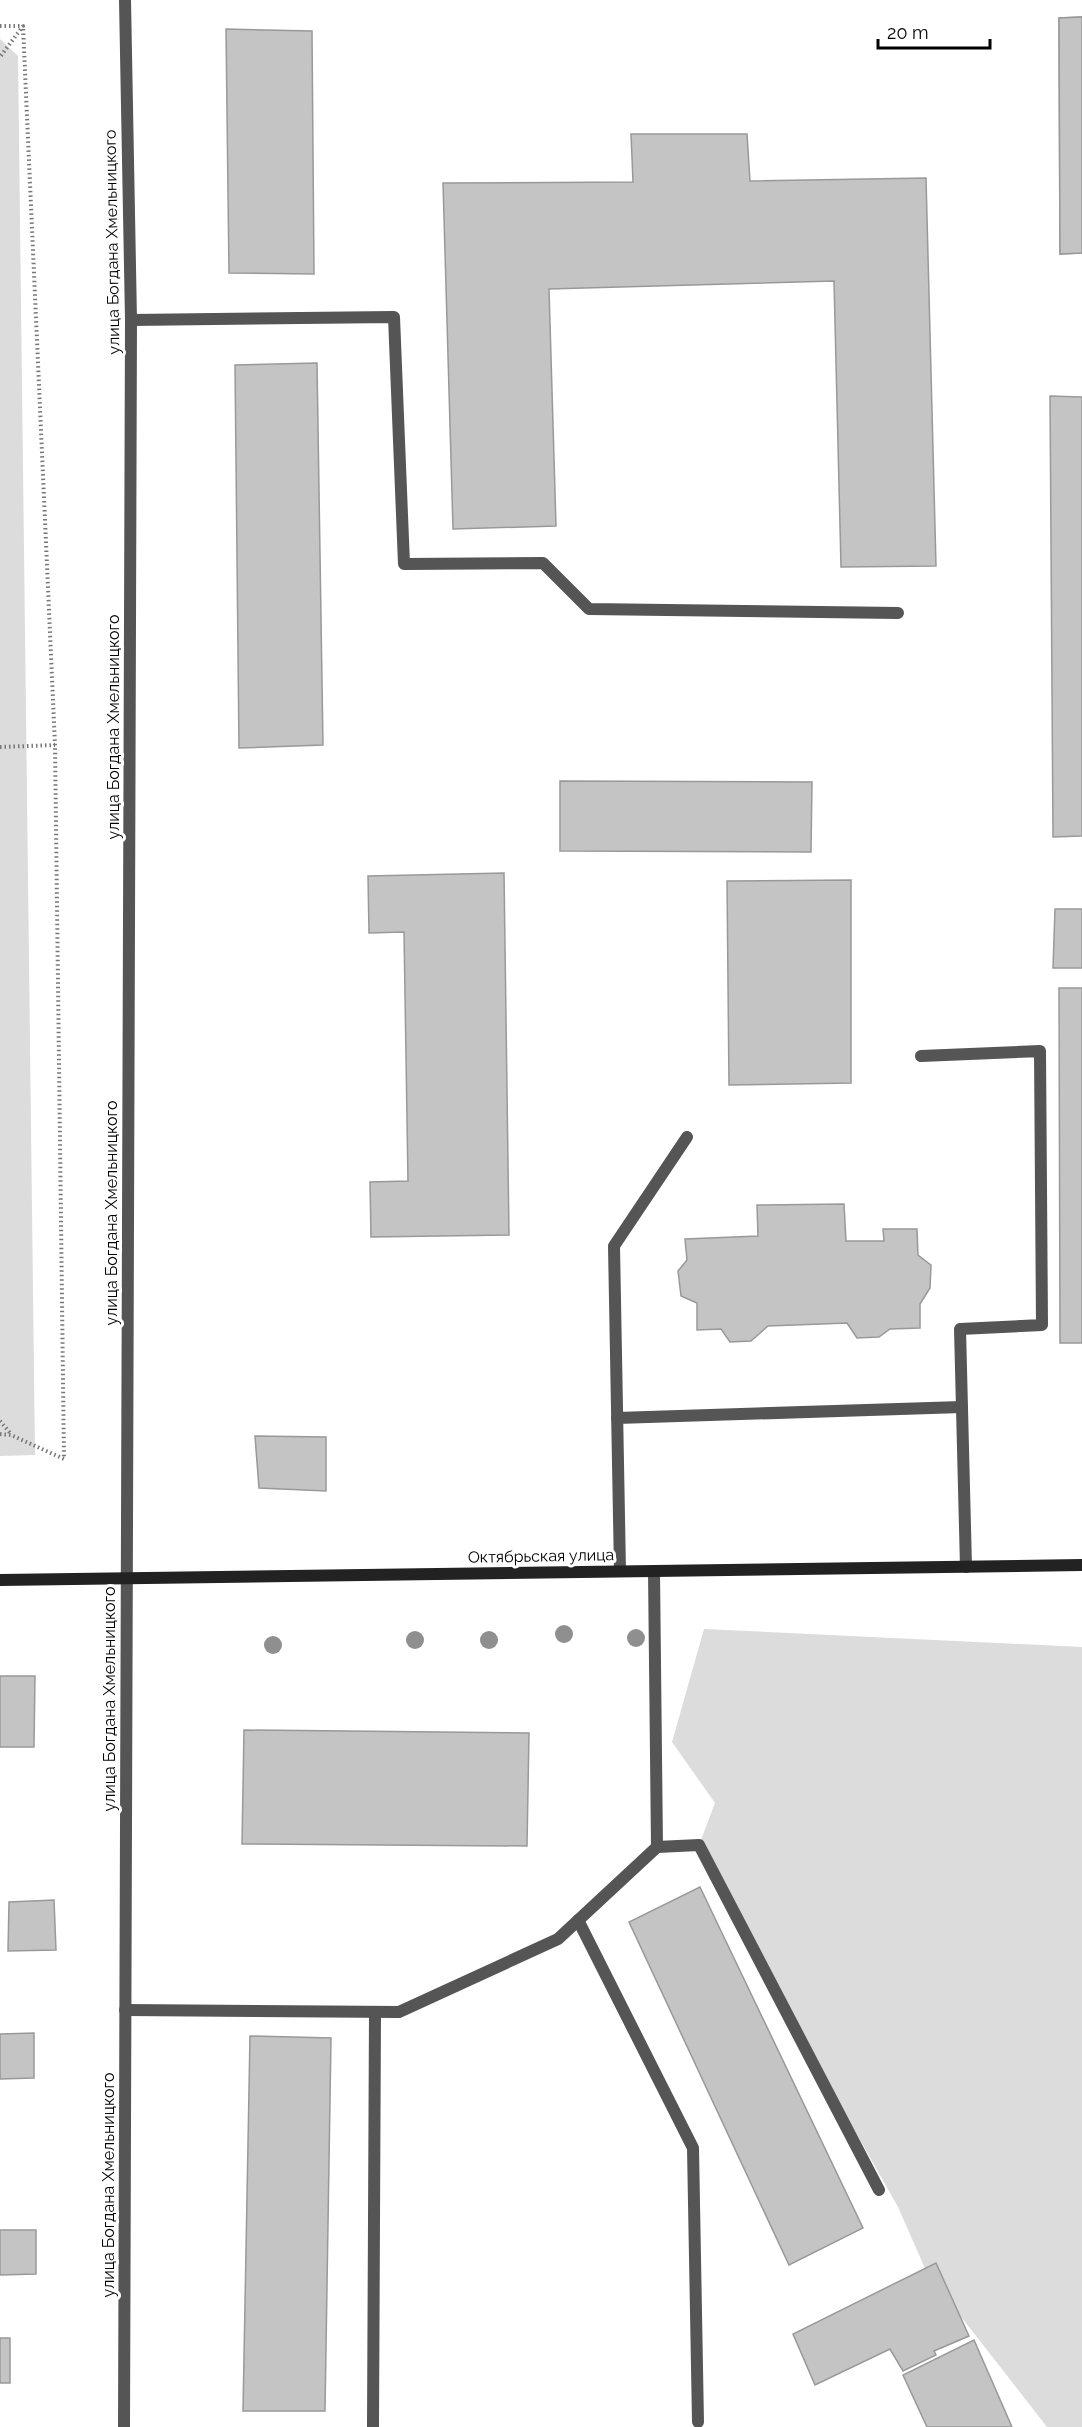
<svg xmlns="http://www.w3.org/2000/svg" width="1082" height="2427" viewBox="0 0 1082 2427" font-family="Raleway,sans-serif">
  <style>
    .green { fill: #dcdcdc }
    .building { fill: #c4c4c4; stroke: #999; stroke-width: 1.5 }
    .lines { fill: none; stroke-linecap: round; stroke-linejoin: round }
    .path { stroke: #777; stroke-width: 4; stroke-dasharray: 1.5 3; stroke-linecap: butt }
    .service { stroke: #555; stroke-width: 12 }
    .tertiary { stroke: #555; stroke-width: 12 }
    .secondary { stroke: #222; stroke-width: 12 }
    .tree { fill: #8f8f8f }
    .labels { text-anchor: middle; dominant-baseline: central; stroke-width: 6; stroke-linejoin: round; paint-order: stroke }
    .street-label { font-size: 16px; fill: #000; stroke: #fff }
  </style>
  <rect width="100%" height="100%" fill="#fff"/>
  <g class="green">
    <path d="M0 39 18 56 35 1455 0 1456Z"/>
    <path d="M704 1629 1082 1647V2427H1047L927 2273 898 2207 769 1979 699 1845 715 1803 672 1742Z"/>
  </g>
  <g class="building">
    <path d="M1082 17V253L1060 254 1059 18Z"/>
    <path d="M1082 17V253L1060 254 1059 18Z"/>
    <path d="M226 29 312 31 314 274 229 273Z"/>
    <path d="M631 134H747L750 181 926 178 936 566 841 567 834 281 549 289 556 526 453 529 443 183 633 182Z"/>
    <path d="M317 363 323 745 239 748 235 365Z"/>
    <path d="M1050 396 1082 397V836L1053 837Z"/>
    <path d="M560 781 812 782 811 852 560 851Z"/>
    <path d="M504 873 509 1235 371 1237 370 1182 408 1181 404 932 369 933 368 876Z"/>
    <path d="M851 880V1083L729 1085 727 881Z"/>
    <path d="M1055 909H1082V968H1053Z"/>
    <path d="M1059 988H1082V1343H1060Z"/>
    <path d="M844 1204 846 1241H884L883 1229H917L918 1255 931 1265 930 1288 920 1304V1328L890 1329 879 1337 857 1338 847 1323 768 1326 751 1341 730 1342 721 1329 697 1330V1303L681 1296 678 1271 687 1260 685 1239 758 1236 757 1205Z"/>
    <path d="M255 1436 326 1437V1491L259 1488Z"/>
    <path d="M0 1676H35L34 1747H0Z"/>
    <path d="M244 1730 529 1733 527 1846 242 1844Z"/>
    <path d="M700 1887 863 2228 789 2265 629 1922Z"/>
    <path d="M54 1900 56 1950 8 1951 9 1902Z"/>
    <path d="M34 2033V2078L0 2079V2034Z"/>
    <path d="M250 2036 331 2038 325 2411H243Z"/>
    <path d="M0 2230H36V2274L0 2275Z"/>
    <path d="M936 2263 969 2336 934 2351 936 2355 903 2371 890 2349 815 2385 793 2334Z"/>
    <rect x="0" y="2338" width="10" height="45"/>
    <path d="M974 2340 1012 2427H927L903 2375Z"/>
  </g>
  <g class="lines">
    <g class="path">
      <path d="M0 26H23L0 57"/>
      <path d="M0 747 55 745"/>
      <path d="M0 1421 11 1434"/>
      <path d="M0 1434 11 1435 64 1459 55 745 23 26"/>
    </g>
    <g class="service">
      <path d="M131 320 394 317 404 564 543 563 589 609 898 613"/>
      <path d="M921 1056 1040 1051 1042 1325 960 1329 966 1567"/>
      <path d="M617 1418 962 1407"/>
      <path d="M620 1571 614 1246 687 1137"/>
      <path d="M654 1571 657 1847 699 1845 879 2190"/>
      <path d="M578 1920 693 2148 698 2422"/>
      <path d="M125 2010 399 2012 558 1939 657 1847"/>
      <path d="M373 2427 375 2012"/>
    </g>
    <path class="tertiary" d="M124 2427 131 320 125 0"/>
    <path class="secondary" d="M0 1580 1082 1565"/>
  </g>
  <g class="tree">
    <circle cx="564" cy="1634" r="9"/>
    <circle cx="636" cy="1638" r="9"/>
    <circle cx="415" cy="1640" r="9"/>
    <circle cx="489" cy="1640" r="9"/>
    <circle cx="273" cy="1645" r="9"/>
  </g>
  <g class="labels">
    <g class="street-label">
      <text transform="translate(112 242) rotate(-91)">улица Богдана Хмельницкого</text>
      <text transform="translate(113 727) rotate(-90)">улица Богдана Хмельницкого</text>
      <text transform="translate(111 1213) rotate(-90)">улица Богдана Хмельницкого</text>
      <text transform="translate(541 1556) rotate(-1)">Октябрьская улица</text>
      <text transform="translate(109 1699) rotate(-90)">улица Богдана Хмельницкого</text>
      <text transform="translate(108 2185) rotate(-90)">улица Богдана Хмельницкого</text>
    </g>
  </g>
  <path d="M878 39v9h112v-9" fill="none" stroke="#000000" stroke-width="3"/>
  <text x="887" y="39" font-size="18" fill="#000000" stroke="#ffffff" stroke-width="4.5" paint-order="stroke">20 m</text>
</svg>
